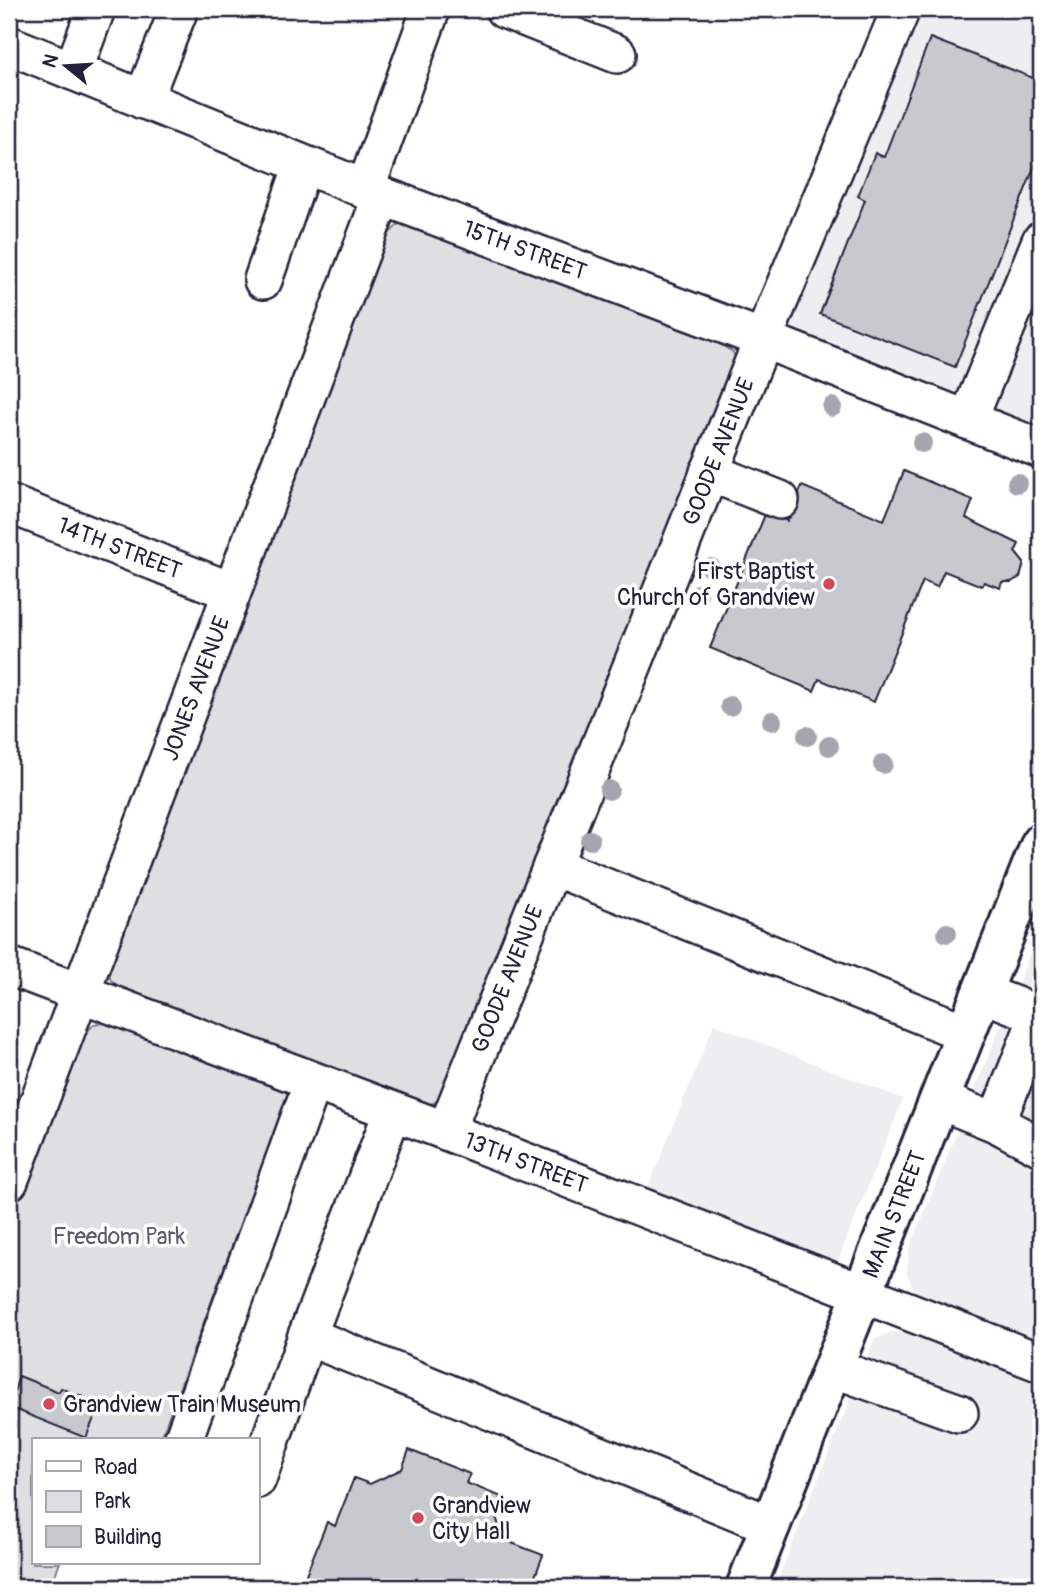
<svg xmlns="http://www.w3.org/2000/svg" width="1050" height="1596" viewBox="0 0 1050 1596" font-family="Pangolin,sans-serif">
  <style>
    .built { fill: #eeeef1 }
    .green { fill: #dfdfe2; stroke: #80808e; stroke-width: 2 }
    .building { fill: #c8c8cf; stroke: #22223b; stroke-width: 2 }
    .lines { fill: none; stroke-linecap: round; stroke-linejoin: round }
    .minor-casing { stroke: #22223b; stroke-width: 42 }
    .major-casing { stroke: #22223b; stroke-width: 44 }
    .minor { stroke: #fff; stroke-width: 37 }
    .major { stroke: #fff; stroke-width: 38 }
    .tree { fill: #a5a5af }
    .poi-dot { fill: #d1495b; stroke: #fff; stroke-width: 2.5 }
    .labels { text-anchor: middle; dominant-baseline: central; stroke-width: 7; stroke-linejoin: round; paint-order: stroke }
    .street-label { font-size: 23px; fill: #22223b; stroke: #fff }
    .poi-label { font-size: 23px; fill: #22223b; stroke: #fff; text-anchor: start }
    .park-label { font-size: 23px; fill: #5b5b6d; stroke: #fff }
  </style>
  <rect width="100%" height="100%" fill="#fff"/>
  <filter id="ink" filterUnits="userSpaceOnUse"><feTurbulence type="fractalNoise" baseFrequency=".0143" numOctaves="2"/><feDisplacementMap in="SourceGraphic" scale="14" xChannelSelector="R" yChannelSelector="G"/><feConvolveMatrix kernelMatrix="1 2 1 2 8 2 1 2 1" color-interpolation-filters="sRGB"/></filter>
  <g filter="url(#ink)">
    <g class="built">
      <path d="M913 9H1041V438L788 333 786 327Z"/>
      <path d="M1041 927V1342L915 1292 907 1275 909 1250Z"/>
      <path d="M714 1024 903 1099 838 1260 833 1266 644 1198Z"/>
      <path d="M890 1332 911 1333 1041 1384V1587H775L874 1340Z"/>
    </g>
    <g class="green">
      <path d="M410 222 712 340 733 352 738 367 440 1101 419 1107 129 994 111 980 106 968 382 240 399 224Z"/>
      <path d="M105 1023 289 1093 160 1440H33V1563H60L50 1587H9V1216L79 1041 94 1024Z"/>
    </g>
    <g class="building">
      <path d="M930 38 1041 81V150L955 367 820 314 865 200 858 196 875 153 884 157Z"/>
      <path d="M904 471 973 500 966 518 1019 544 1015 552 1024 563 1020 577 1011 582H1002L1000 588 984 582 982 586 944 571 937 587 923 581 874 702 819 679 814 691 710 648 766 512 787 521 802 486 884 520Z"/>
      <path d="M19 1376 59 1392 61 1388 83 1397 81 1401 98 1408 86 1438 9 1407Z"/>
      <path d="M409 1450 470 1474 466 1483 502 1497 495 1514 504 1540 543 1555 531 1587H301L327 1522 335 1526 354 1478 370 1484 402 1469Z"/>
    </g>
    <g class="lines">
      <g class="minor-casing">
        <g id="minor">
          <path d="M504 9 617 54"/>
          <path id="s1" d="M9 45 382 196 763 339 1041 449"/>
          <path d="M73 71 96 9"/>
          <path d="M143 100 179 9"/>
          <path d="M365 190 431 9"/>
          <path d="M263 280 303 165"/>
          <path d="M968 420 1041 241"/>
          <path d="M709 472 780 500"/>
          <path id="s2" d="M9 504 230 591"/>
          <path d="M552 866 966 1033"/>
          <path id="s3" d="M9 966 446 1131 1041 1363"/>
          <path d="M939 1100 996 1123 1039 1015 982 993"/>
          <path d="M996 1123 1041 1147"/>
          <path id="s4" d="M446 1131 763 339 901 9"/>
          <path id="s5" d="M9 1181 382 196"/>
          <path d="M307 1336 393 1111"/>
          <path d="M833 1368 959 1413"/>
          <path d="M183 1440 313 1082"/>
          <path d="M257 1479 307 1336 771 1525"/>
        </g>
      </g>
      <g class="major-casing">
        <g id="major">
          <path id="s6" d="M746 1587 1041 843"/>
        </g>
      </g>
      <use href="#minor" class="minor"/>
      <use href="#major" class="major"/>
    </g>
    <g class="tree">
      <circle cx="832" cy="407" r="10"/>
      <circle cx="922" cy="443" r="10"/>
      <circle cx="1017" cy="483" r="10"/>
      <circle cx="711" cy="568" r="10"/>
      <circle cx="698" cy="594" r="10"/>
      <circle cx="730" cy="706" r="10"/>
      <circle cx="772" cy="721" r="10"/>
      <circle cx="807" cy="736" r="10"/>
      <circle cx="829" cy="746" r="10"/>
      <circle cx="883" cy="764" r="10"/>
      <circle cx="609" cy="790" r="10"/>
      <circle cx="590" cy="840" r="10"/>
      <circle cx="947" cy="933" r="10"/>
    </g>
  </g>
  <g class="poi-dot">
    <circle cx="829" cy="584" r="7"/>
    <circle cx="49" cy="1404" r="7"/>
    <circle cx="418" cy="1518" r="7"/>
  </g>
  <g class="labels">
    <g class="street-label">
      <text stroke="none"><textPath href="#s1" startOffset="555">15TH STREET</textPath></text>
      <text stroke="none"><textPath href="#s4" startOffset="732">GOODE AVENUE</textPath></text>
      <text stroke="none"><textPath href="#s2" startOffset="119">14TH STREET</textPath></text>
      <text stroke="none"><textPath href="#s5" startOffset="527">JONES AVENUE</textPath></text>
      <text stroke="none"><textPath href="#s4" startOffset="164">GOODE AVENUE</textPath></text>
      <text stroke="none"><textPath href="#s3" startOffset="553">13TH STREET</textPath></text>
      <text stroke="none"><textPath href="#s6" startOffset="401">MAIN STREET</textPath></text>
    </g>
    <g class="poi-label">
      <text x="815" y="571" text-anchor="end">First Baptist<tspan x="815" dy="26">Church of Grandview</tspan></text>
      <text x="63" y="1404">Grandview Train Museum</text>
      <text x="432" y="1505">Grandview<tspan x="432" dy="26">City Hall</tspan></text>
    </g>
    <g class="park-label">
      <text x="119" y="1236">Freedom Park</text>
    </g>
  </g>
  <rect width="1050" height="1596" fill="none" stroke="#fff" stroke-width="35"/>
  <rect x="18" y="18" width="1015" height="1561" fill="none" stroke="#22223b" stroke-width="2.5" filter="url(#ink)"/>
  <rect x="32" y="1438" width="228" height="126" fill="#ffffff" stroke="#a7a7b1" stroke-width="2"/>
  <rect x="46" y="1461" width="35" height="10" fill="#ffffff" stroke="#a7a7b1" stroke-width="2"/>
  <text x="94" y="1474" font-size="21" fill="#22223b">Road</text>
  <rect x="46" y="1491" width="35" height="21" fill="#dfdfe2" stroke="#a7a7b1" stroke-width="2"/>
  <text x="94" y="1508" font-size="21" fill="#22223b">Park</text>
  <rect x="46" y="1526" width="35" height="21" fill="#c8c8cf" stroke="#a7a7b1" stroke-width="2"/>
  <text x="94" y="1544" font-size="21" fill="#22223b">Building</text>
  <g transform="translate(66 66) rotate(288)" stroke="#ffffff" stroke-width="5" paint-order="stroke">
  <path d="M0-5L12 26L0 18L-12 26Z" fill="#22223b"/>
  <text y="-10" font-size="19" font-weight="bold" text-anchor="middle" fill="#22223b">N</text>
  </g>
</svg>
